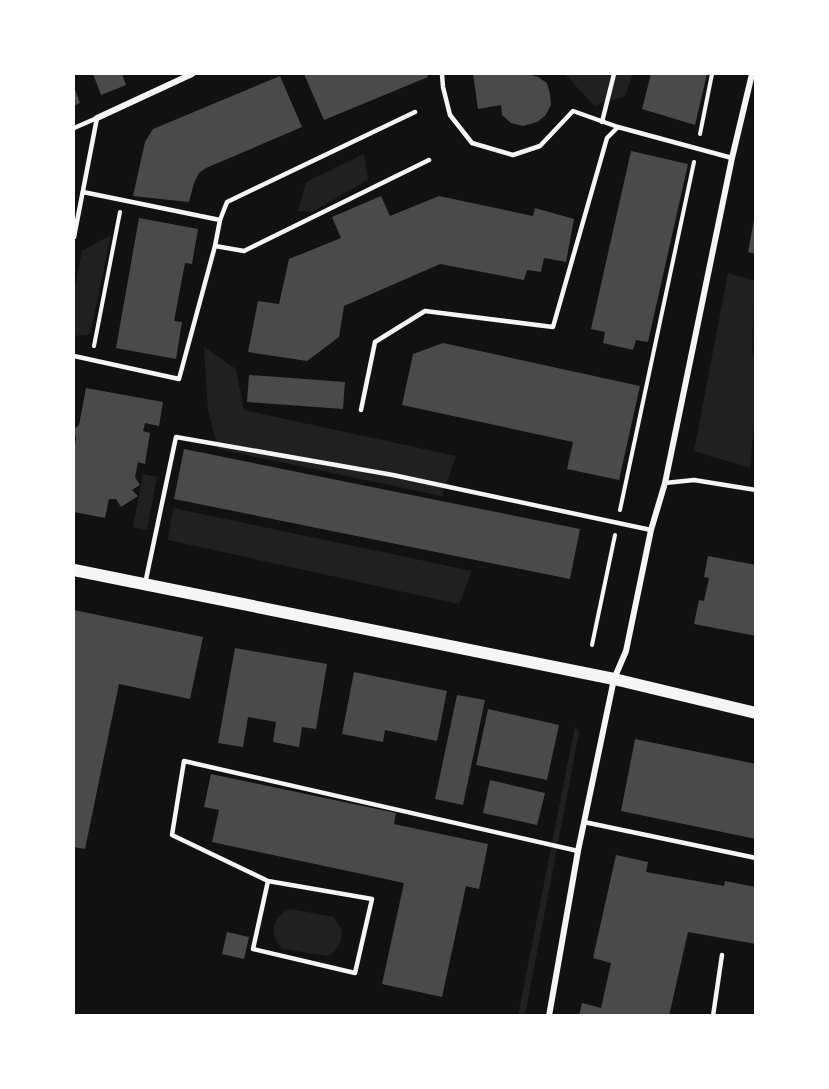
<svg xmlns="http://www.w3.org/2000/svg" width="829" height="1089" viewBox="0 0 829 1089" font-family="Georgia,serif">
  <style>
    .green { fill: #202020 }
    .building { fill: #4a4a4a }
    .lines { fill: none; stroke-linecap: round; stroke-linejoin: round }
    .path { stroke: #f5f5f5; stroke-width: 4 }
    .service { stroke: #f5f5f5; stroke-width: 4.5 }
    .minor { stroke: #f5f5f5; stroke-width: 6 }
    .secondary { stroke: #f5f5f5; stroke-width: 12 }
  </style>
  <rect width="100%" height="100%" fill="#111"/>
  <g class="green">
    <path d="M565 74H633L625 96 594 106Z"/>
    <path d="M364 154 368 180 312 212 298 211 306 182Z"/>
    <path d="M111 235 90 334 74 336V292L82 251Z"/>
    <path d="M728 273 755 281 752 348 755 363 756 400 750 468 694 451Z"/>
    <path d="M204 347 236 369 244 410 456 456 442 496 218 449 208 410Z"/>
    <path d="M143 474 157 477 147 530 133 527Z"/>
    <path d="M173 508 472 571 459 604 168 540Z"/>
    <path d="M575 726 579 733 525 1015 518 1016Z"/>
    <path d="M291 909 334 917 342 931C342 943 338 950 328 956L282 949C269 934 271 916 291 909Z"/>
  </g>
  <g class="building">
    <path d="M93 74H122L126 85 101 95Z"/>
    <path d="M304 74H427L428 77 324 120Z"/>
    <path d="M473 74H528L538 77 547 83 550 94 551 105 545 116 537 122 523 126 511 123 502 115 501 105 478 109Z"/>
    <path d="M651 74H707L695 125 642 109Z"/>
    <path d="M280 76 302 127 206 168 199 173 194 183 189 202 133 196 145 142 153 129Z"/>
    <path d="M74 87 80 103 74 106Z"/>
    <path d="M631 151 688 164 648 342 636 340 633 350 603 343 605 332 591 329Z"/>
    <path d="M381 196 390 216 439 196 533 216 535 208 574 219 566 262 544 258 541 272 527 270 524 280 440 264 344 306 339 337 307 361 248 352 258 301 279 304 289 259 341 238 332 217Z"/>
    <path d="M139 218 198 229 192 264 185 263 174 321 182 322 176 359 116 348Z"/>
    <path d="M754 220H756V254L748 252Z"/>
    <path d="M443 343 640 386 619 480 567 469 573 442 402 405 413 354Z"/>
    <path d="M249 375 345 382 343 409 247 402Z"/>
    <path d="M86 388 163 402 159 426 145 423 143 431 150 433 145 464 138 462 135 477 140 485 132 490 138 496 121 507 116 499H109L105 518 74 512V453L76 438 74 429 79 425Z"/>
    <path d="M184 449 580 529 570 579 174 499Z"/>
    <path d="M708 556 756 565V636L694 624 699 600 704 601 709 578 704 577Z"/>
    <path d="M74 610 203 637 190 699 119 684 85 849 74 847Z"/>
    <path d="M235 648 327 664 316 729 302 727 299 747 273 742 276 722 248 717 243 747 218 743Z"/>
    <path d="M354 672 447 691 437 741 385 730 383 742 342 734Z"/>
    <path d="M457 695 485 700 463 805 435 799Z"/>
    <path d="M488 709 559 725 547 780 476 765Z"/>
    <path d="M635 739 756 764V839L621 811Z"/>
    <path d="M211 774 396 813 394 824 488 844 479 889 466 886 442 997 382 984 404 883 212 842 219 810 204 807Z"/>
    <path d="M490 780 545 793 537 825 483 813Z"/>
    <path d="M616 855 648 862 646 872 724 886 725 881 756 887V944L688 932 669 1016H579L582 1003 601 1008 611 963 593 958Z"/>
    <path d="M227 932 249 937 244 959 222 954Z"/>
  </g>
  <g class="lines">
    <g class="path">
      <path d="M700 134 712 74"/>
      <path d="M94 346 120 212"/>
      <path d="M620 510 694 162"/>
      <path d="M592 645 615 535"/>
    </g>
    <g class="service">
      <path d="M442 74 443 87 450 115 472 143 513 155 540 146 573 111 618 127"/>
      <path d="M602 122 614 74"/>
      <path d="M74 128 97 118"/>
      <path d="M220 220 227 202 415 112"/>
      <path d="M74 237 97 118"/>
      <path d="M215 246 244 251 429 160"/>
      <path d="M74 356 179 379 215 246 220 220 83 192"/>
      <path d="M361 410 375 342 425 311 553 327 607 138 618 127 732 158"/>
      <path d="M665 483 694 480 756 490"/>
      <path d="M145 584 176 437 393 475 651 530"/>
      <path d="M584 822 756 858"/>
      <path d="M268 881 253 949 355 973 372 899 268 881 172 835 184 761 578 851"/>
      <path d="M713 1016 722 955"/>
    </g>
    <g class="minor">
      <path d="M97 118 192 74"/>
      <path d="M549 1016 578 851 614 679 626 651 651 530 665 483 732 158 752 74"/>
    </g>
    <path class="secondary" d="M74 570 614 679 756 713"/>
  </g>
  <rect width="829" height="1089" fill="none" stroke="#ffffff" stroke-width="150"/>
</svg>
